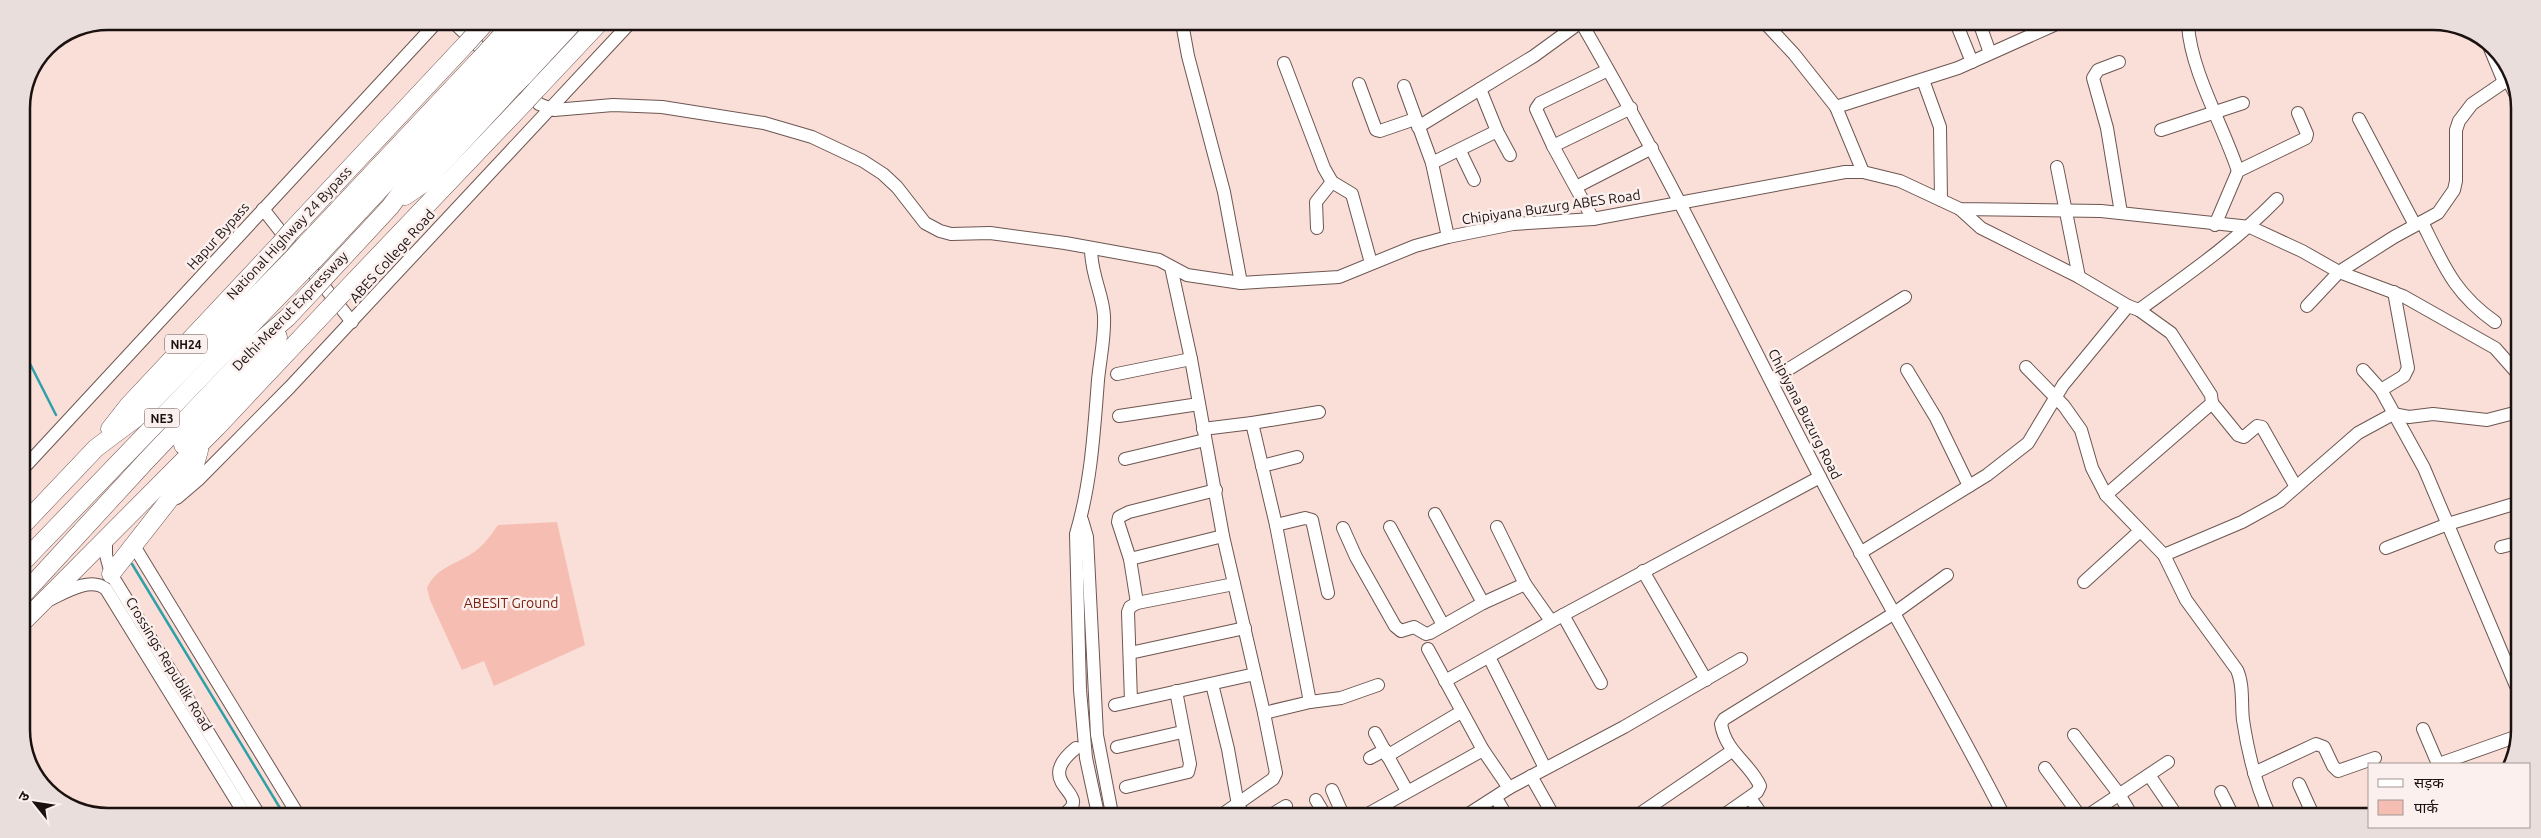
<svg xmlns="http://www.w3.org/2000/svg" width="2541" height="838" viewBox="0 0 2541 838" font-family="Ubuntu,'Noto Sans Devanagari',sans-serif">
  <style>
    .green { fill: #f6beb2 }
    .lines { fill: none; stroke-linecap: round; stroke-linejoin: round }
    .stream { stroke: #30a0a8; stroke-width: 2.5 }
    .minor-casing { stroke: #6d5651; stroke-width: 14 }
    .highway-casing { stroke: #6d5651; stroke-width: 19 }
    .minor { stroke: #fff; stroke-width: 12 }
    .highway { stroke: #fff; stroke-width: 18 }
    .highway-bridge-casing { stroke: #6d5651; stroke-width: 19; stroke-linecap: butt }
    .highway-bridge { stroke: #fff; stroke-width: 18 }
    .labels { text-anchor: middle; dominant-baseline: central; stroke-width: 5; stroke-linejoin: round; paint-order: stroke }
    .shield { fill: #fbf0ed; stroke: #5e5452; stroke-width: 1 }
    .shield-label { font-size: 12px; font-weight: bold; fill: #1b110f }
    .street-label { font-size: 14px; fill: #1b110f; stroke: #fbf0ed }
    .park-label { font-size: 14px; fill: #7b2112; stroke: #fbf0ed }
    .rim { fill: none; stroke: #1b110f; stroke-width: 2.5 }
  </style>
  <rect width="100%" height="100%" fill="#faded8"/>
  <path class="green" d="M557 522 585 645 494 686 484 661 462 670 430 600 427 588C436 568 454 565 471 554 483 547 490 536 498 525Z"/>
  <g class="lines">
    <g class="stream">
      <path d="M21 346 56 415"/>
      <path d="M132 564 283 813"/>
    </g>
    <g class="minor-casing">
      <g id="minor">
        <path d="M453 22 492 59"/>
        <path d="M1182 23 1188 56 1224 192 1241 283"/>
        <path d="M1582 24C1668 172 1742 327 1821 479 1880 592 1946 702 2004 816"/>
        <path d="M1766 24 1794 54 1836 107 1863 172"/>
        <path d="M1957 25 1972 62"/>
        <path d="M1980 25 1990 53"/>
        <path d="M2188 25C2191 72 2223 125 2238 171"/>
        <path d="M2489 46 2504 82"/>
        <path d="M2119 62 2098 70 2093 78 2107 128 2121 213"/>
        <path d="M1284 63 1324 168 1332 182 1352 194 1371 263"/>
        <path d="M1923 80 1940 127 1941 200"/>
        <path d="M2508 80 2519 101"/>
        <path d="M1359 84 1376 130 1380 131 1415 119"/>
        <path d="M1404 86 1432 163 1448 237"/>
        <path d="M1480 89 1497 131"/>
        <path d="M525 90 539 104 554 110 613 105 662 107 764 123 812 137 863 161 883 174 897 187 925 223 940 231 951 234 990 233 1065 243 1159 260 1187 275 1241 283 1339 277 1415 246 1448 237 1513 224 1593 219 1845 172H1863L1900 181 1960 209 2101 211 2250 227 2302 251 2339 272 2403 296 2495 348 2518 374"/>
        <path d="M1836 107 1958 68 2054 25"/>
        <path d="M2359 119 2415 225"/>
        <path d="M1418 127 1534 56 1578 24"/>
        <path d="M2161 130 2243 103"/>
        <path d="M1553 146 1631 108"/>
        <path d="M1460 151 1474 180"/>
        <path d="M1432 163 1497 131 1510 155"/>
        <path d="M2057 167 2079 277"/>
        <path d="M1576 187 1652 148"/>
        <path d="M263 209 352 322"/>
        <path d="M1960 209 1981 228 2079 277 2128 306"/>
        <path d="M1593 219 1553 146 1536 109 1540 103 1608 70"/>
        <path d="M2422 222C2444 266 2454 293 2495 322"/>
        <path d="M2215 225 2238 171 2306 138 2307 134 2298 113"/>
        <path d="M1317 228 1316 202 1332 182"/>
        <path d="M1091 249C1091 275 1103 294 1104 316 1105 338 1100 359 1098 380 1094 432 1091 484 1076 534L1080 690 1086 758 1098 814"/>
        <path d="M1171 267 1191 359 1223 536 1264 713"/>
        <path d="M2307 306 2339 272 2394 237 2438 213 2454 190 2456 181V130L2459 121 2472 104 2510 78"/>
        <path d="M2026 367 2064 406 2081 430 2092 468 2106 495 2164 555 2186 600 2237 670C2244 685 2241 704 2243 720 2248 753 2256 786 2270 816"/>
        <path d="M1907 370 1936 418 1969 486"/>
        <path d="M2363 370 2381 390 2424 468 2516 686"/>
        <path d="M1117 374 1191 359"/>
        <path d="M1771 380 1905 297"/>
        <path d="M2381 390 2404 376 2408 368 2394 292"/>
        <path d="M2212 403 2238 435 2244 437 2257 426 2262 427 2296 487"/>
        <path d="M1119 416 1199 404"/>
        <path d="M1252 423 1319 412"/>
        <path d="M1203 429 1252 423 1276 525 1310 702"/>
        <path d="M1125 459 1205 440"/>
        <path d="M1262 466 1297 457"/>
        <path d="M21 471 437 22"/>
        <path d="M2106 495 2212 403 2211 395 2171 333 2139 310"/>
        <path d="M177 498 198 480 290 387 631 22"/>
        <path d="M1435 514 1483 603"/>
        <path d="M1082 520 1087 537 1097 735 1112 814"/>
        <path d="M1276 525 1305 518 1312 520 1328 593"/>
        <path d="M1390 527 1443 625"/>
        <path d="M1497 527 1525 584"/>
        <path d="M1343 528 1356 557 1395 626 1401 631 1414 627 1426 634 1430 633 1483 603 1525 584 1551 621"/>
        <path d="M106 538V555L111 574 258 813"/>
        <path d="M134 546 297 813"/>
        <path d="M2501 547 2517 543"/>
        <path d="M2386 548 2448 524 2517 503"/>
        <path d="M1860 553 1987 475 2028 443 2063 385 2128 306 2139 310C2187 275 2235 242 2277 199"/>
        <path d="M2164 555 2242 522 2280 501 2358 433 2393 414 2409 417 2433 414 2487 420 2518 412"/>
        <path d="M1130 559 1223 536"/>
        <path d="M1643 571 1706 680"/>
        <path d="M2084 582 2140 531"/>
        <path d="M49 600C64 593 90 576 106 589L244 813"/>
        <path d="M1137 603 1130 559 1118 522 1119 517 1129 512 1216 490"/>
        <path d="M1563 615 1601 683"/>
        <path d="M1428 649 1483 750"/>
        <path d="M1130 653 1245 628"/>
        <path d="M1489 657 1545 768"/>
        <path d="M1445 681 1563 615 1820 477"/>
        <path d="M1212 684 1228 749 1238 805 1243 814"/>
        <path d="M1131 701 1128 612 1130 607 1137 603 1234 584"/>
        <path d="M1115 705 1255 674"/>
        <path d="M2423 729 2438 764"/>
        <path d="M1375 733 1407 791"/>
        <path d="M2074 735 2119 794 2132 816"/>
        <path d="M1117 747 1182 732"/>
        <path d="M1387 756 1461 712"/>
        <path d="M1370 758 1385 750"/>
        <path d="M2439 764 2515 737"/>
        <path d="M2045 768 2080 816"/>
        <path d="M2254 773 2316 744 2324 747 2333 766 2338 771 2375 758"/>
        <path d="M2149 775 2177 816"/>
        <path d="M1531 776 1553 815"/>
        <path d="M2299 784 2314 817"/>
        <path d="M1126 787 1188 772 1190 764 1176 691"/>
        <path d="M1332 790 1343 815"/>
        <path d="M2221 792 2233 816"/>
        <path d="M1496 798 1506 815"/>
        <path d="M1750 798 1762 815"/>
        <path d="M1316 800 1325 815"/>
        <path d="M1064 814C1096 793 1030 785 1076 748"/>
        <path d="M1223 814 1273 779 1276 773 1264 713 1310 702 1341 698 1378 685"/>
        <path d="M1271 815 1286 806"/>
        <path d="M1366 815 1483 750 1509 788"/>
        <path d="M1467 815 1509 788 1624 727 1741 659"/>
        <path d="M1638 815 1732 751"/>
        <path d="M1724 815 1757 792 1760 786C1750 763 1726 753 1721 724L1724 719 1893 614 1947 575"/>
        <path d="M2087 816 2168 762"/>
      </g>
    </g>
    <g class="highway-casing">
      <g id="highway">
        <path d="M476 33 486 22"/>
        <path d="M492 46 514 22"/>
        <path d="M503 58 537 22"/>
        <path d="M513 67 556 22"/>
        <path d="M523 77 574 22"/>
        <path d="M536 90 600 22"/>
        <path d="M405 196 424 183 512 88"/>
        <path d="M291 231 466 44"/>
        <path d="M303 247 481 58"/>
        <path d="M314 260 492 69"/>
        <path d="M326 276 390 207 416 172 502 78"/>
        <path d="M341 295 526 101"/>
        <path d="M110 429 128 406 280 244"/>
        <path d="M183 445 278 337"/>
        <path d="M21 527 96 448 136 418 292 259"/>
        <path d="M21 564 302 272"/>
        <path d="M111 574 194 468 199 450"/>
        <path d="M21 597 146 461 259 342 287 318 315 288"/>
        <path d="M21 624 217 427 330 307"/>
      </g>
    </g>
    <use href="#minor" class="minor"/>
    <use href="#highway" class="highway"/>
    <g class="highway-bridge-casing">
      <g id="highway-bridge">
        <path d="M466 44 476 33"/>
        <path d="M481 58 492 46"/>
        <path d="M492 69 503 58"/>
        <path d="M502 78 513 67"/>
        <path d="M512 88 523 77"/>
        <path d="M526 101 536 90"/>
        <path d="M280 244 291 231"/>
        <path d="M292 259 303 247"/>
        <path d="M302 272 314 260"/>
        <path d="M315 288 326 276"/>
        <path d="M330 307 341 295"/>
      </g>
    </g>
    <use href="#highway-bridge" class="highway-bridge"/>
  </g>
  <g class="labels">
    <g class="shield">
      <rect x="165" y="334.5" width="42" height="19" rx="4"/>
      <rect x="144.5" y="408.5" width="35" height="19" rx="4"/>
    </g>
    <g class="shield-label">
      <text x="186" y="344">NH24</text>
      <text x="162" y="418">NE3</text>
    </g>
    <g class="street-label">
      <text transform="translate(1551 207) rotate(-8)">Chipiyana Buzurg ABES Road</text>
      <text transform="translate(289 233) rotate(-47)">National Highway 24 Bypass</text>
      <text transform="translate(218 236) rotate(-48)">Hapur Bypass</text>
      <text transform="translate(392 256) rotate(-48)">ABES College Road</text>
      <text transform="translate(290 311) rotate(-46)">Delhi-Meerut Expressway</text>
      <text transform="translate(1805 414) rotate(63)">Chipiyana Buzurg Road</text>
      <text transform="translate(169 664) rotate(59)">Crossings Republik Road</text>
    </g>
    <g class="park-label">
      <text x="511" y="603">ABESIT Ground</text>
    </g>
  </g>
  <path d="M0 0H2541V838H0ZM108 30H2433A78 78 0 0 1 2511 108V730A78 78 0 0 1 2433 808H108A78 78 0 0 1 30 730V108A78 78 0 0 1 108 30Z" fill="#e9dedb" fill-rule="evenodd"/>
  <path class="rim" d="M108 30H2433A78 78 0 0 1 2511 108V730A78 78 0 0 1 2433 808H108A78 78 0 0 1 30 730V108A78 78 0 0 1 108 30Z"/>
  <rect x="2368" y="763" width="162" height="65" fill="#fbf0ed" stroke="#a19794"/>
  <rect x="2378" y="779" width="25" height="8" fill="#ffffff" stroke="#a19794"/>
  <text x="2414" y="788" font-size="15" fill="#1b110f">सड़क</text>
  <rect x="2378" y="800" width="25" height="15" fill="#f6beb2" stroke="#a19794"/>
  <text x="2414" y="813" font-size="15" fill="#1b110f">पार्क</text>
  <g transform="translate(35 803) rotate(300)" stroke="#fbf0ed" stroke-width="4" paint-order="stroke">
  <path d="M0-4L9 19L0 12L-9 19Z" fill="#1b110f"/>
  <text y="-8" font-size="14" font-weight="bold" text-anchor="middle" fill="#1b110f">उ</text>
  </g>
</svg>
